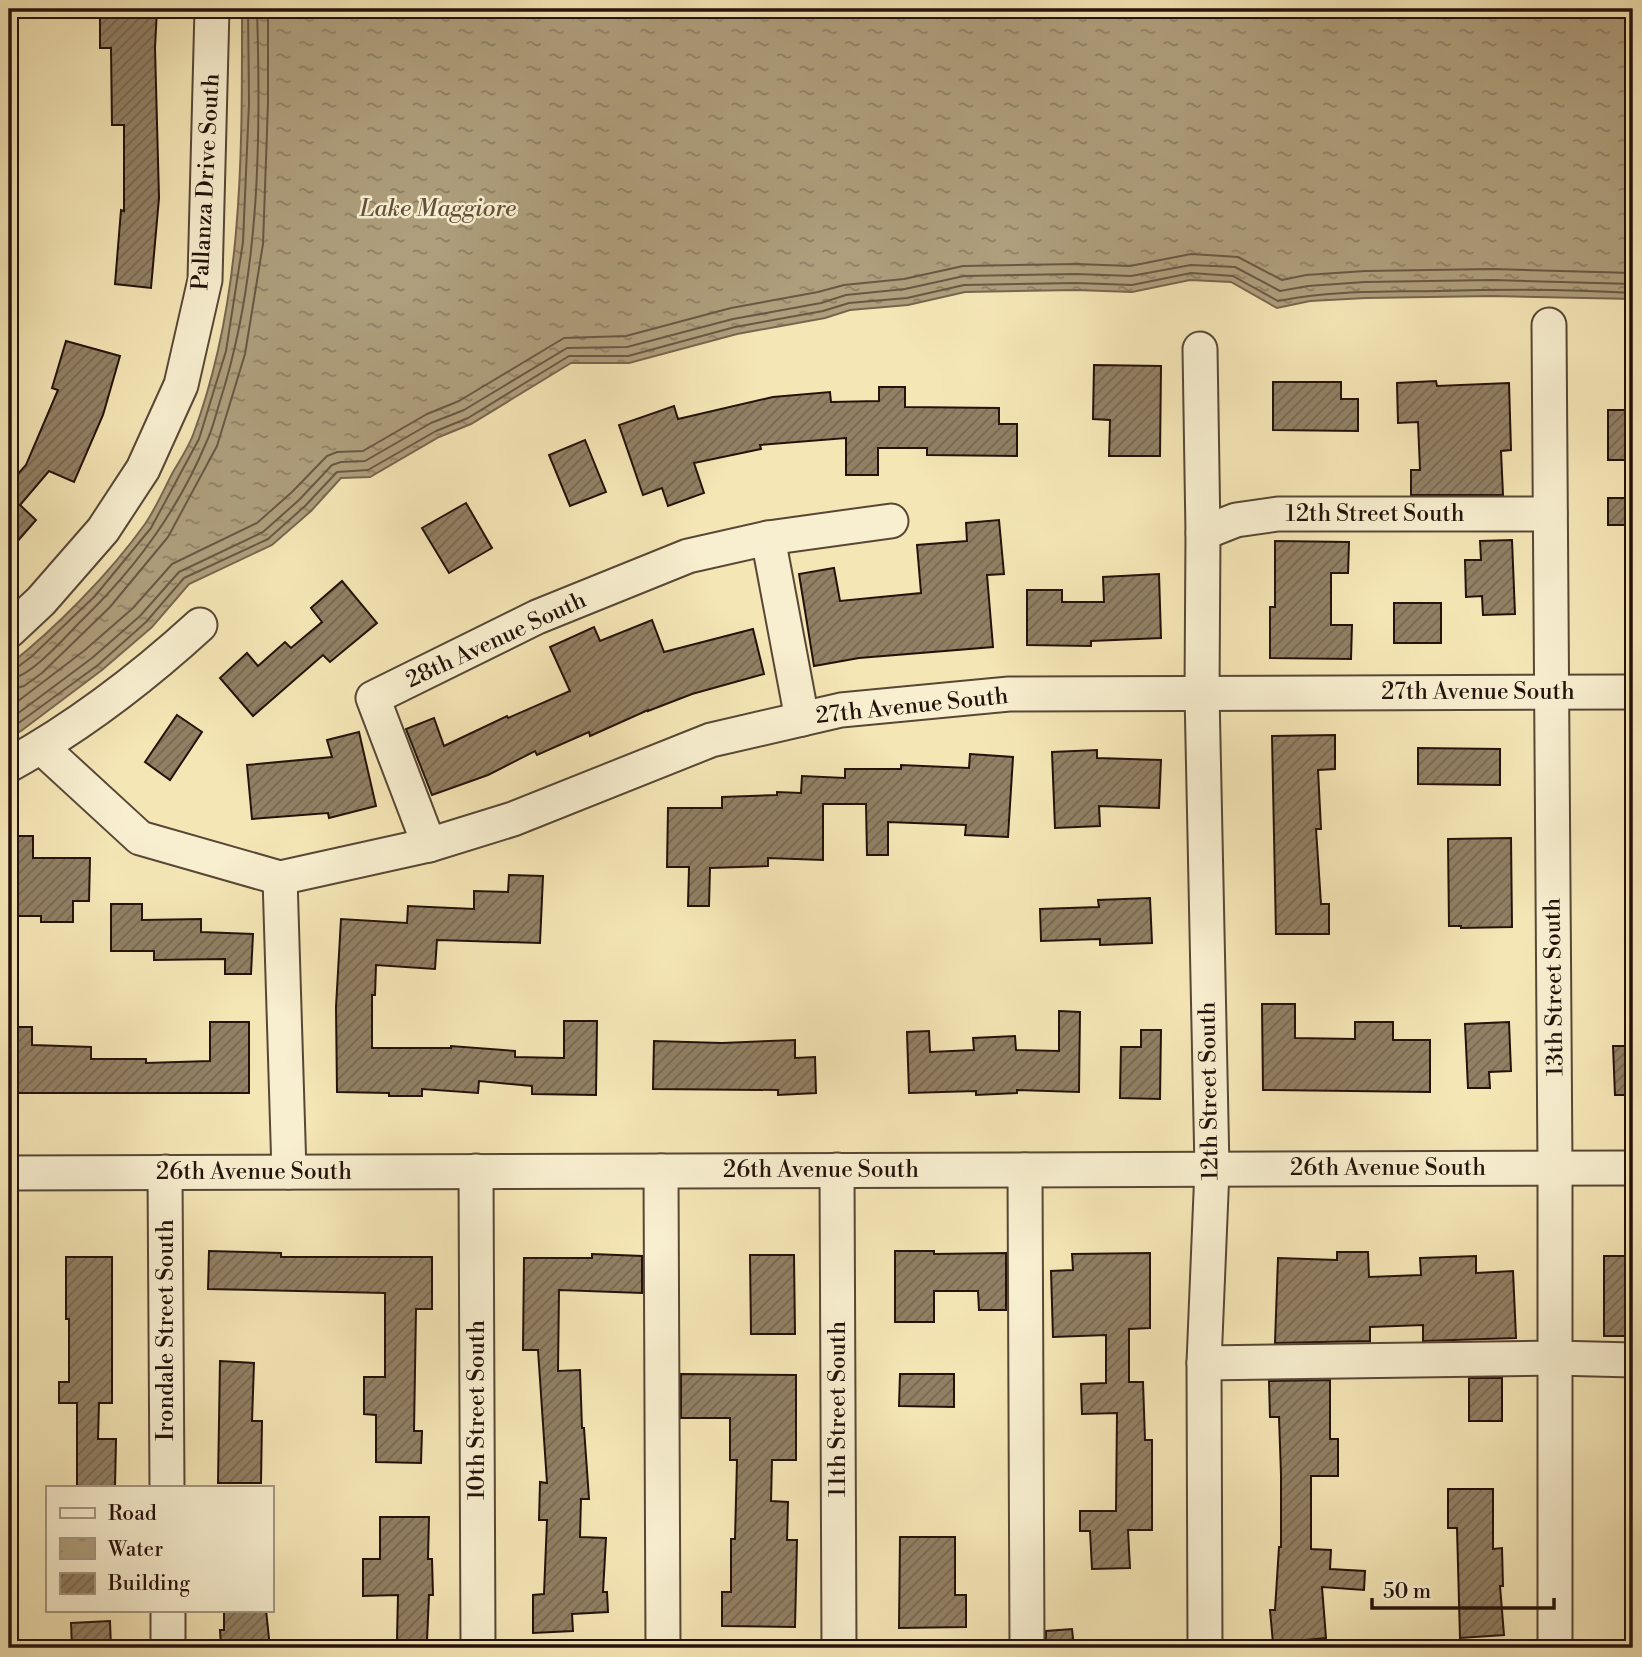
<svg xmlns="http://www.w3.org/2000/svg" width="1642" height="1657" viewBox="0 0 1642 1657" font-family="'Libre Bodoni',serif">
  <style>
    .water { fill: url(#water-ripples); stroke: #77664f; stroke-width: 2 }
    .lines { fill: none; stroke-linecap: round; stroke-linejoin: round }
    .shore { stroke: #695844; stroke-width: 2 }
    .building { fill: url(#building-hatch); stroke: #24120b; stroke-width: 2 }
    .minor-casing { stroke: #584736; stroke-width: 37 }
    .minor { stroke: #f8efd0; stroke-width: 33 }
    .labels { text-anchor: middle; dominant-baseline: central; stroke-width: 5; stroke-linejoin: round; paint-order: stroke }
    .street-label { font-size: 23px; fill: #24120b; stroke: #f8efd0 }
    .water-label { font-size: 24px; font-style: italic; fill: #62513e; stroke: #f8efd0 }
  </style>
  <defs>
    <pattern id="water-ripples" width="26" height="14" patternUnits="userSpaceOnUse" patternTransform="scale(1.75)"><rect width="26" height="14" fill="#ae9e7c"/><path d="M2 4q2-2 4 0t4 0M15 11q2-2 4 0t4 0" fill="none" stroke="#8d7f64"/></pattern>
    <pattern id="building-hatch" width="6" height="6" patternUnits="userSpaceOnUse" patternTransform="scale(1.75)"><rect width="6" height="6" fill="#918064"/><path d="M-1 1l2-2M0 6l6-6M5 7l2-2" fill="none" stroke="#766751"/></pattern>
  </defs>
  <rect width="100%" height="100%" fill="#f5e6b6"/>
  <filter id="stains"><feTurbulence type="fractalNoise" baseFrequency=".00286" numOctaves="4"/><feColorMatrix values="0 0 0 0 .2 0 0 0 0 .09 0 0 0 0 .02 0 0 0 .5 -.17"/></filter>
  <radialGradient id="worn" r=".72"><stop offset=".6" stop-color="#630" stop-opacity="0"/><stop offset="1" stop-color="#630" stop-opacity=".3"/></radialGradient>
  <path class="water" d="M242 9H1633V299L1493 296 1366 298 1310 301 1277 308 1231 282 1190 280 1132 292 1076 290 965 292 908 305 850 310 825 318 737 334 629 363H571L471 424 439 437 370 477 341 478 311 511 272 545 189 584 152 627 102 670 21 731 9 737V665C55 629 111 572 145 524 156 508 164 489 173 472 180 460 188 448 193 435 244 299 242 152 242 9Z"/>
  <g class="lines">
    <g class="shore">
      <path d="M9 670 15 669 31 657 95 596 151 528 199 439 226 351 243 242 249 103 248 9"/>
      <path d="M9 679C30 678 66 636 82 620 134 570 178 510 206 443 213 429 216 413 221 398 260 274 261 138 257 9"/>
      <path d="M9 690 24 686 42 673 110 607 168 537 217 446 245 354 263 244 268 103V9"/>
      <path d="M9 708 85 650 133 608 172 564 257 523 292 492 327 456 337 452 363 451 427 414 459 401 564 338 626 336 731 308 818 292 844 285 904 279 963 266 1077 264 1130 266 1191 254 1238 257 1282 280 1306 275 1365 271 1493 269 1633 273"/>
      <path d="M9 720 92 658 140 616 179 572 263 532 299 500 332 465 341 462 365 461 431 423 464 410 567 348 627 347 733 319 821 303 846 295 905 289 964 276 1076 274 1131 276 1191 265 1235 267 1280 291 1308 286 1365 282 1493 280 1633 284"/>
      <path d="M9 730 98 665 146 622 184 578 268 539 305 506 337 472 368 470 436 431 468 418 569 356H628L735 327 823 311 849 303 907 298 964 285 1076 283 1132 285 1191 273 1233 276 1278 301C1332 290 1385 292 1439 291 1504 289 1569 289 1633 293"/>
    </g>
  </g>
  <g class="building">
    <path d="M100 9H157L155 48 159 198 151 288 115 284 121 210 124 211V125H112L111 48H100Z"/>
    <path d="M66 341 120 356 103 415 74 482 49 471 20 505 36 520 9 551V484L26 465 58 390 52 388Z"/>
    <path d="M1094 365 1161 366 1160 456H1109L1110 420 1093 419Z"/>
    <path d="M1436 381 1437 386 1509 383 1511 450 1501 451 1503 495H1411V470H1420L1418 422 1398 423 1397 383Z"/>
    <path d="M1273 382H1341V399H1358V431L1273 430Z"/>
    <path d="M879 387H905V407L999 408V424H1017V456L927 455V448H878V475H846V438L760 445 761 449 694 463 704 493 668 506 662 488 643 495 619 425 674 406 678 419 773 397 830 392 831 402 879 401Z"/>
    <rect x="1608" y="410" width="25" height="50"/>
    <path d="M585 440 606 492 570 506 549 455Z"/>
    <rect x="1608" y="498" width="25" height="27"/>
    <path d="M466 503 492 548 449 573 422 528Z"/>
    <path d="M999 520 1004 574 987 575 993 647 859 658 814 666 799 574 834 568 840 601 921 593 917 545 967 541 966 523Z"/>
    <path d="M1512 540 1515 614 1483 615 1482 596 1466 597 1465 560H1481L1480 541Z"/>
    <path d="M1275 541 1349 542 1348 573H1331V625H1352L1351 659 1270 658V607H1275Z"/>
    <path d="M1159 574 1161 638 1091 641V646L1027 645V590H1062V602H1104L1103 577Z"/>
    <path d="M342 581 377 623 330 662 323 655 253 716 220 678 247 653 258 666 285 642 291 648 322 622 311 608Z"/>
    <rect x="1394" y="603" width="47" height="40"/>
    <path d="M652 620 664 652 753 629 764 674 692 694 648 711V710L590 736 589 732 537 755 535 751 488 775 432 795 406 729 434 718 444 746 507 716 508 718 570 691 550 647 594 627 600 641Z"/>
    <path d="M177 715 202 732 170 780 145 762Z"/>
    <path d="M359 732 376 806 329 818 328 813 252 819 247 765 332 757 327 740Z"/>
    <path d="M1335 735V769L1318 770 1321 829H1316L1321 904H1329V934H1276L1272 736Z"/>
    <path d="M1418 748 1500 749V785L1418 784Z"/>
    <path d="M1097 750V758L1161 760 1159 808 1099 806 1100 826 1055 828 1052 752Z"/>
    <path d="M970 754 1013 757 1008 837 965 835 966 825 888 822V855H867L866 804H823V860L768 858V866L710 868 709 906H688L689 867H667L668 808H722V797L777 795V792L801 793 802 776 845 778V769H901V765L969 768Z"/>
    <path d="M9 836H33V858H90L89 901H73V922H41V916H9Z"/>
    <path d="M1511 838 1512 927 1461 928V926H1449L1448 839Z"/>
    <path d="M509 875 543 876 540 943 437 940 435 969 376 965 375 995H372V1048H451V1046L515 1051V1057L564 1058V1021H597L596 1095 532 1094V1086L479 1081 478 1093 422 1089V1096H389V1093L337 1092 336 1007 341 919 407 923 408 906 474 909V891L508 892Z"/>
    <path d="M1150 898 1152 943 1100 945V939L1041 941 1040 909 1099 907 1098 900Z"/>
    <path d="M111 904H142V920L201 919V932L253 934 251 974H225V959L154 960V951H111Z"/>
    <path d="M1262 1004H1295V1038L1355 1039V1022H1393V1040H1430V1092L1263 1090Z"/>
    <path d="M1059 1011 1080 1012 1079 1092 1017 1090V1093L976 1095V1091L909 1093 907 1032 929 1031 930 1052 974 1050 973 1038 1015 1036 1016 1050 1059 1051Z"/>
    <path d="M210 1022H249V1093H9V1027H32V1045L91 1047V1059H146V1063L210 1061Z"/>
    <path d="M1509 1022 1511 1071 1489 1072 1490 1088H1468L1465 1024Z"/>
    <path d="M1141 1030H1161L1160 1099 1120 1098 1121 1047H1141Z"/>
    <path d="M795 1040V1058L815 1057 816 1093 778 1095V1090L653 1089 654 1041 722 1043Z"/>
    <path d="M1613 1046H1633V1095H1615Z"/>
    <path d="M209 1251 281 1253V1257H432V1309H416L414 1431H422L421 1463 376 1462V1415L364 1414V1377H385V1293L208 1289Z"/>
    <path d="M895 1251H934V1254L1006 1253V1310H979L978 1291H934V1322H895Z"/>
    <path d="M1337 1252H1368L1369 1277 1421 1275 1420 1258 1476 1256V1273L1513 1271 1516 1338 1423 1341V1325L1370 1327V1341L1275 1343 1278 1258 1337 1260Z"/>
    <path d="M1150 1253V1328L1129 1329V1382H1143L1145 1440H1152V1530H1128L1130 1568 1092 1569 1090 1531H1080V1511H1116L1117 1413 1082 1414 1081 1384 1106 1383V1335L1053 1337 1051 1271 1073 1270 1072 1254Z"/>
    <path d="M592 1254 642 1256V1293L559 1290 558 1371 580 1370 582 1428H584L589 1499H581L580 1537 606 1538 603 1592H607L608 1612 572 1614 573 1631 533 1633V1595L544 1594 547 1520H539L540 1482 547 1483 538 1350H523L524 1258H592Z"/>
    <path d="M750 1255H794L795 1334H751Z"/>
    <rect x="1604" y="1256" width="29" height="80"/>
    <path d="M66 1257H112V1403H99L98 1439H116L115 1487H77V1403H59V1382H69V1319H66Z"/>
    <path d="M220 1361 254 1363 252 1421H262L261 1483H218Z"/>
    <path d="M681 1374 796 1375V1460H772L771 1501 788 1502 787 1540H797L795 1627 722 1626V1592H731V1539H735L737 1460H730V1418H681Z"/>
    <path d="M900 1374H954V1407L899 1406Z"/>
    <rect x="1469" y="1378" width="33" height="43"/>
    <path d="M1330 1380V1439H1338V1476H1311V1549L1331 1550 1330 1569 1365 1571 1364 1590 1322 1587 1326 1638 1273 1643 1270 1610H1275L1279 1547H1281V1475L1279 1417H1270L1269 1381Z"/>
    <path d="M1448 1489H1493V1549L1502 1548 1503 1586H1500L1504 1635 1460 1638 1457 1528H1448Z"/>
    <path d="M380 1517H429L428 1559H432L433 1595H429L427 1641 397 1640 398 1595 363 1596V1559H380Z"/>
    <path d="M900 1537H955V1595H966V1627L899 1628Z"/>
    <path d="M224 1610H266L270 1648H221L220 1630H224Z"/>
    <path d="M110 1621 111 1648H72L71 1623Z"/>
    <path d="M1072 1629 1074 1648H1046V1631Z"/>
  </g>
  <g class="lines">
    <g class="minor-casing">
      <g id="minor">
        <path d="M1549 325 1555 1168V1648"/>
        <path d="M1200 349 1203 533 1202 693 1212 1169 1204 1363 1205 1648"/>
        <path d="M1203 533 1236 520 1278 514H1550"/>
        <path d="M768 538 802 719"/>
        <path d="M9 631 41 601 103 530 143 469 181 385 205 280 212 9"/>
        <path d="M41 747 140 838 280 878 429 845 513 819 711 740 841 710 1009 694 1633 692"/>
        <path d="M9 765C78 727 142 678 200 625"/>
        <path d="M429 845 373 698 537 617 688 556 768 538 891 521"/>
        <path d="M280 878 289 1172"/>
        <path d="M837 1170 839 1648"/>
        <path d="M1025 1170 1027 1648"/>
        <path d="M476 1171 478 1648"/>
        <path d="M661 1171 663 1648"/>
        <path d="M165 1172 167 1487"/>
        <path d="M9 1173 1633 1168"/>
        <path d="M1204 1363 1555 1358 1633 1360"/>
        <path d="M168 1610V1648"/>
      </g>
    </g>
    <use href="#minor" class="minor"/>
  </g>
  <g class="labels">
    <g class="street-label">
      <text transform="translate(206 182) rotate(-87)">Pallanza Drive South</text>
      <text x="1375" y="514">12th Street South</text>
      <text transform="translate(496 640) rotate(-25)">28th Avenue South</text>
      <text x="1478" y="692">27th Avenue South</text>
      <text transform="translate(912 706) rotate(-6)">27th Avenue South</text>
      <text transform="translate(1554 987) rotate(-91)">13th Street South</text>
      <text transform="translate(1209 1091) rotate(-91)">12th Street South</text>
      <text x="1388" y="1168">26th Avenue South</text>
      <text x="821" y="1170">26th Avenue South</text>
      <text x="254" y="1172">26th Avenue South</text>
      <text transform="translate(166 1330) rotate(-90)">Irondale Street South</text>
      <text transform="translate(838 1409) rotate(-90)">11th Street South</text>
      <text transform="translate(477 1410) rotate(-90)">10th Street South</text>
    </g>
    <g class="water-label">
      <text x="438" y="209">Lake Maggiore</text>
    </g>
  </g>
  <rect width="1642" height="1657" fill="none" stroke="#f5e6b6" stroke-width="35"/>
  <rect x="10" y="10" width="1621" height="1636" fill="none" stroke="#24120b" stroke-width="3.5"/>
  <rect x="18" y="18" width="1607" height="1622" fill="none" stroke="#24120b" stroke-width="2"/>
  <rect x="46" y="1486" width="228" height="126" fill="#f8efd0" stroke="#a39781" stroke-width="2"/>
  <rect x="60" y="1508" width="35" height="10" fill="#f8efd0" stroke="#a39781" stroke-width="2"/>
  <text x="108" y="1520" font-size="21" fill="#24120b">Road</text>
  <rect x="60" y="1538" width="35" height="21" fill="url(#water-ripples)" stroke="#a39781" stroke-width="2"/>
  <text x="108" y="1556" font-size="21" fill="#24120b">Water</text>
  <rect x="60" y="1573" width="35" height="21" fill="url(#building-hatch)" stroke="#a39781" stroke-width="2"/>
  <text x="108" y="1590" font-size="21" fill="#24120b">Building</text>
  <path d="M1372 1598v10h182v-10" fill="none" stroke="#24120b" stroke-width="3.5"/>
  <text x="1383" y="1598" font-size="21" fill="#24120b" stroke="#f8efd0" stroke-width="5" paint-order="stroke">50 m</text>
  <rect width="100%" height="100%" filter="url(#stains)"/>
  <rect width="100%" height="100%" fill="url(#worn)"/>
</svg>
